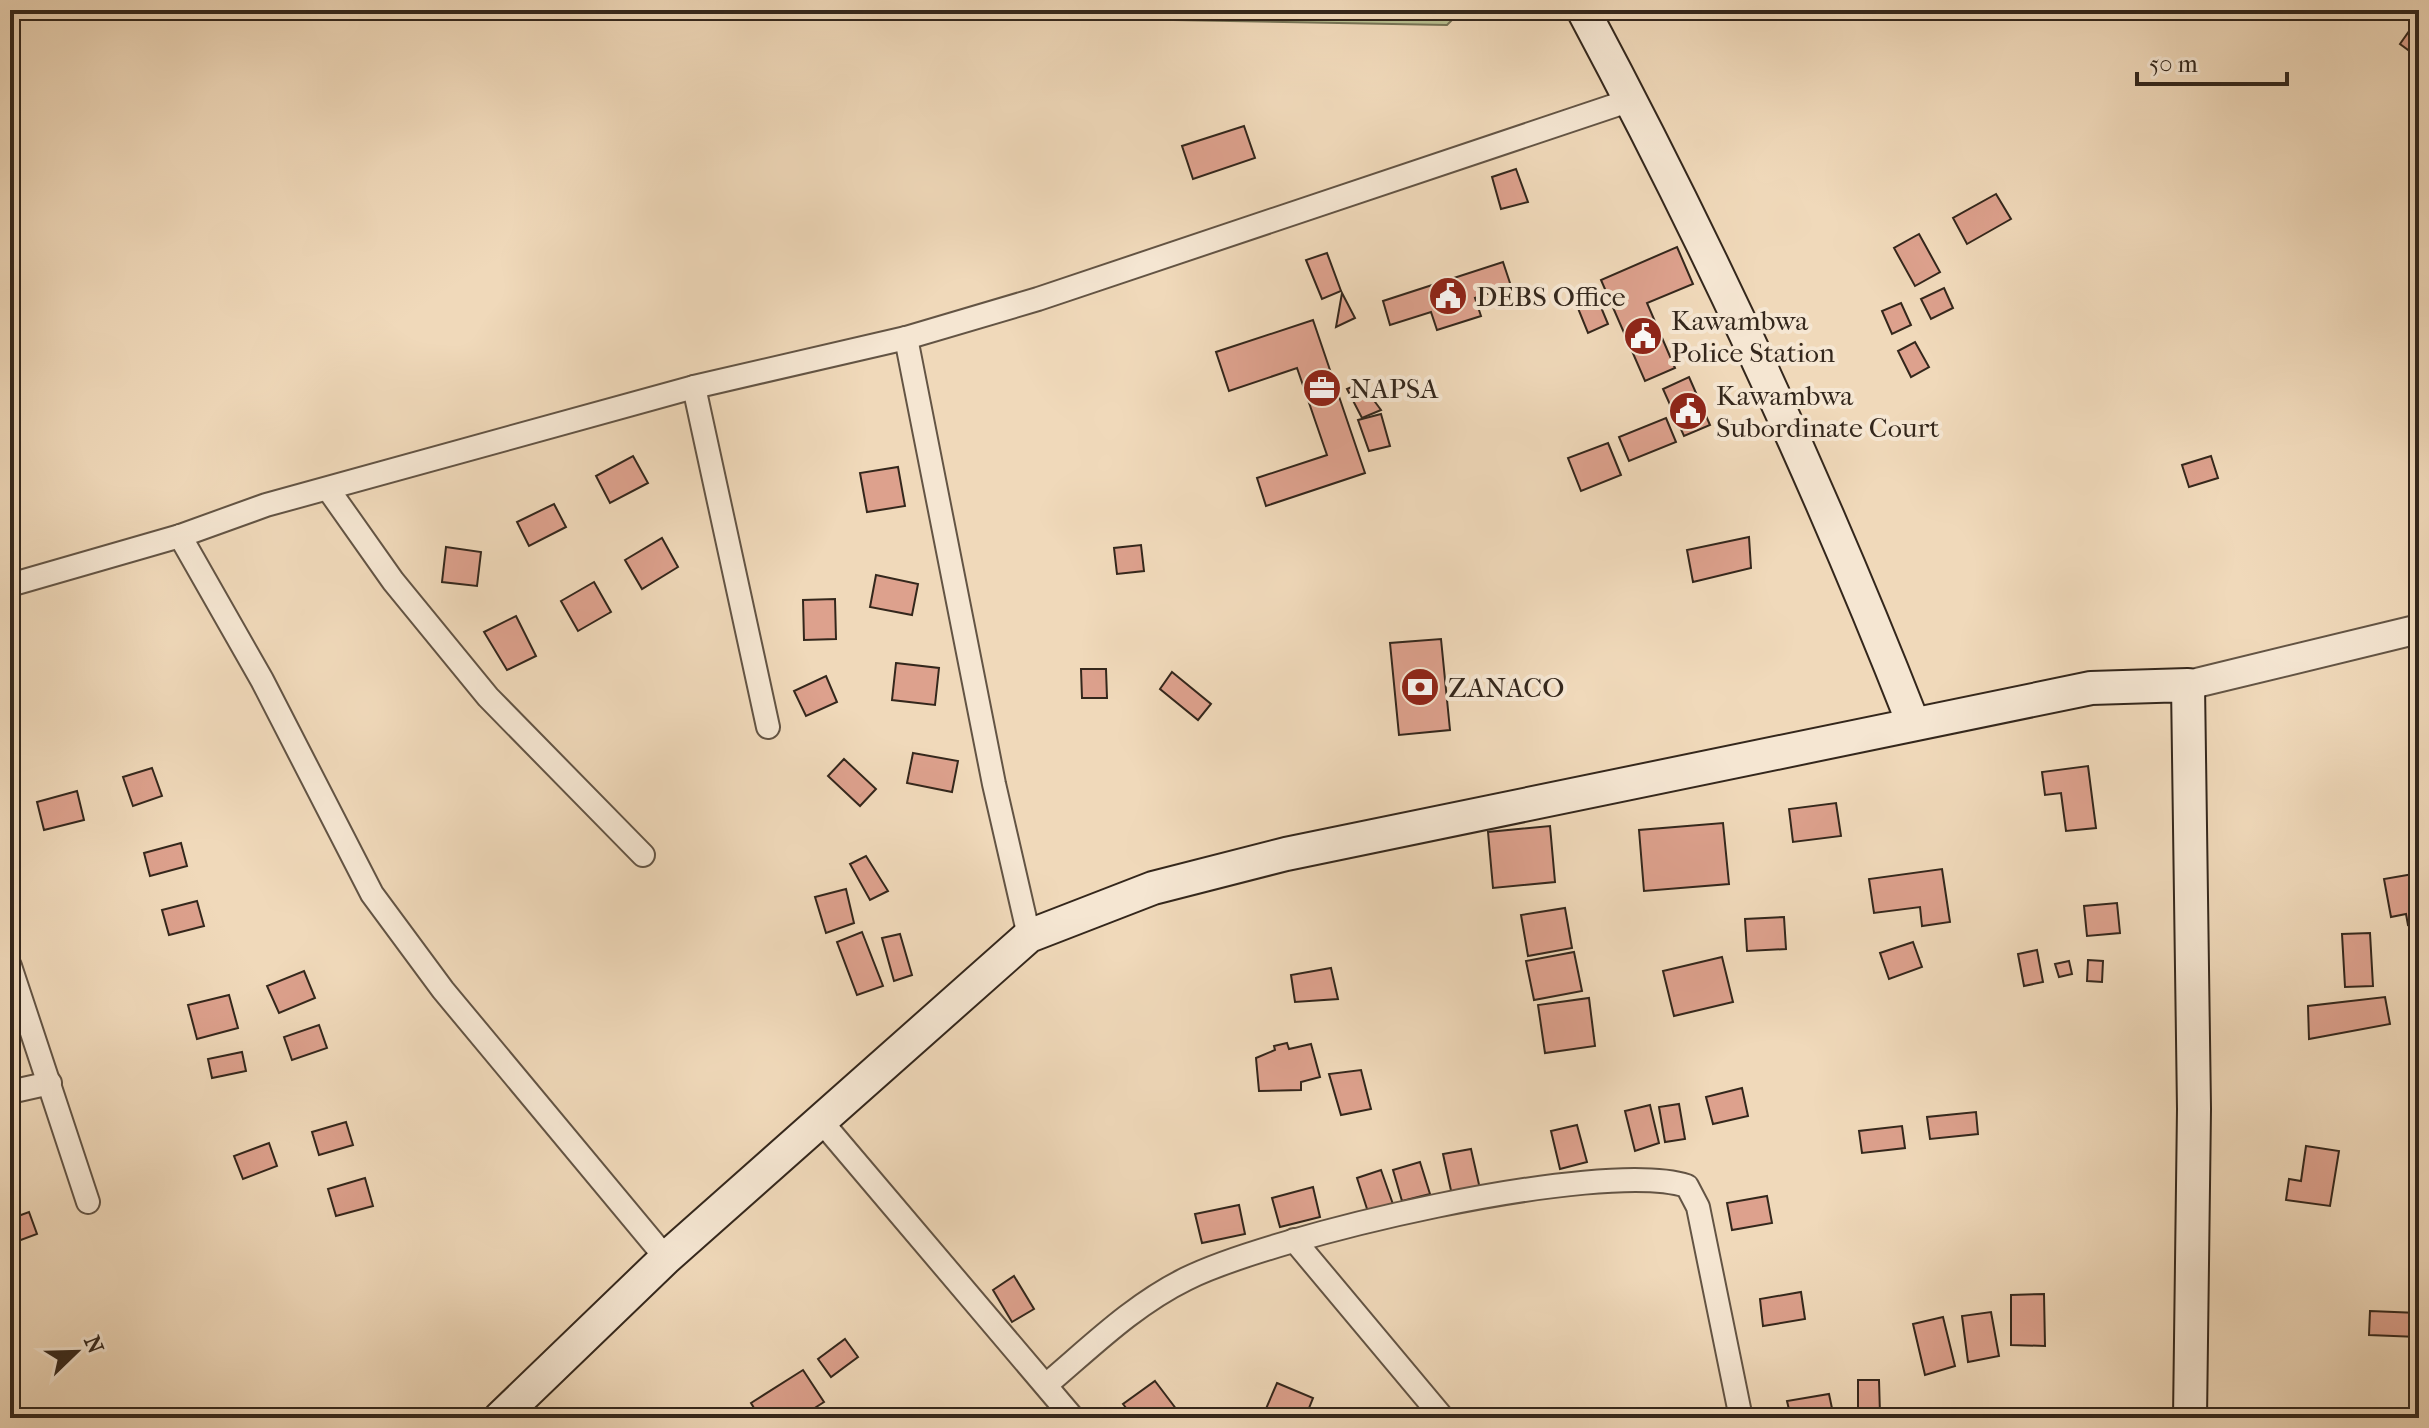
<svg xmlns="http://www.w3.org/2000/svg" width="2429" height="1428" viewBox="0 0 2429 1428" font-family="'IM FELL French Canon',serif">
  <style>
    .green { fill: #b8c091; stroke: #767456; stroke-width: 2 }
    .building { fill: #dda18d; stroke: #34271c; stroke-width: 2 }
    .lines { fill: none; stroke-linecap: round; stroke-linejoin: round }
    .minor-casing { stroke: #635444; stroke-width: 26 }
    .tertiary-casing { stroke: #635444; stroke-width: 32 }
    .secondary-casing { stroke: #34271c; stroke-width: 36 }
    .minor { stroke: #f5e6d2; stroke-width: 22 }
    .tertiary { stroke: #f5e6d2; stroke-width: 28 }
    .secondary { stroke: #f5e6d2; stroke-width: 32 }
    .labels { text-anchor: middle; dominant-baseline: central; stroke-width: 8; stroke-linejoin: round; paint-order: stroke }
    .poi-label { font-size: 28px; fill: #34271c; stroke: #f5e6d2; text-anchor: start }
  </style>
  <rect width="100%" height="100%" fill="#f0d9ba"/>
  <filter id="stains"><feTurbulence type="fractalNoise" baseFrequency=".0025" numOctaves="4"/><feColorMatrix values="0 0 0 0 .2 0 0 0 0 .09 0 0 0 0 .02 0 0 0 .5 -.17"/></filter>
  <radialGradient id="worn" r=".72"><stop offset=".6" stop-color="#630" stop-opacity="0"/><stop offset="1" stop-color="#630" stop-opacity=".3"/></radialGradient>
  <path class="green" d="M1038 10H1462L1447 25 1117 19Z"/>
  <g class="building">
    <path d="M2419 17V58L2400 44Z"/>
    <path d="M1244 126 1255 158 1193 179 1182 146Z"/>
    <path d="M1516 169 1528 202 1501 209 1492 177Z"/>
    <path d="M1996 194 2011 219 1967 244 1953 218Z"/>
    <path d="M1919 234 1940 272 1915 286 1894 248Z"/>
    <path d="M1677 247 1693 284 1647 303 1675 368 1645 381 1601 280Z"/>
    <path d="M1327 253 1341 291 1322 299 1306 260Z"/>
    <path d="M1503 262 1511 286 1475 298 1481 316 1437 330 1431 312 1390 325 1383 301Z"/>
    <path d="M1593 288 1608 324 1588 333 1573 296Z"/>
    <path d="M1944 288 1953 308 1931 319 1921 299Z"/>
    <path d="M1342 293 1355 318 1336 327Z"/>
    <path d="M1901 303 1911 325 1892 334 1882 311Z"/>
    <path d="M1313 320 1365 473 1266 506 1257 478 1327 455 1297 368 1229 391 1216 352Z"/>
    <path d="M1915 342 1929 367 1911 377 1898 351Z"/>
    <path d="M1689 377 1710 425 1684 436 1663 389Z"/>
    <path d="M1361 383 1381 410 1362 418 1347 389Z"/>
    <path d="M1381 414 1390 446 1369 451 1358 420Z"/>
    <path d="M1666 418 1676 442 1629 461 1619 437Z"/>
    <path d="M1608 443 1621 475 1581 491 1568 458Z"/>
    <path d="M633 456 648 483 610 503 596 476Z"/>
    <path d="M2211 456 2218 478 2189 487 2182 465Z"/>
    <path d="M898 467 905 506 867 512 860 473Z"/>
    <path d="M554 504 566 527 529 546 517 522Z"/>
    <path d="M1749 537 1751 568 1693 582 1687 550Z"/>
    <path d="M662 538 678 567 642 589 625 560Z"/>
    <path d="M1141 545 1144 571 1117 574 1114 548Z"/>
    <path d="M446 547 481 552 477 586 442 582Z"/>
    <path d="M876 575 918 584 912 615 870 607Z"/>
    <path d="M594 582 611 612 578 631 561 601Z"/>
    <path d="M835 599 836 639 804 640 803 600Z"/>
    <path d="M516 616 536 656 507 670 484 632Z"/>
    <path d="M1441 639 1450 730 1399 735 1390 643Z"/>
    <path d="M896 663 939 668 935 705 892 700Z"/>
    <path d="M1081 669H1106L1107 698H1082Z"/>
    <path d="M1172 672 1211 704 1198 720 1160 689Z"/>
    <path d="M826 676 837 702 806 716 794 691Z"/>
    <path d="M913 753 958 761 952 792 907 783Z"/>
    <path d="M844 759 876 789 860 806 828 776Z"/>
    <path d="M2088 766 2096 828 2066 831 2061 793 2045 795 2042 772Z"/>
    <path d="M152 768 162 796 133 806 123 777Z"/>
    <path d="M77 791 84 820 44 830 37 802Z"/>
    <path d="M1836 803 1841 836 1793 842 1789 809Z"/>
    <path d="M1723 823 1729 884 1644 891 1639 830Z"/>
    <path d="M1550 826 1555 882 1493 888 1488 832Z"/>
    <path d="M181 843 187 866 150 876 144 853Z"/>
    <path d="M866 856 888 891 870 900 850 864Z"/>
    <path d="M1942 869 1950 922 1922 926 1920 907 1874 913 1869 879Z"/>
    <path d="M2419 873V923L2408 925 2406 914 2391 917 2384 879Z"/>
    <path d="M846 889 854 923 826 933 815 897Z"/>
    <path d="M197 901 204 926 169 935 162 910Z"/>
    <path d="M2117 903 2120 933 2087 936 2084 906Z"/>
    <path d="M1565 908 1572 948 1528 956 1521 915Z"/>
    <path d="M1784 917 1786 949 1747 951 1745 919Z"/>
    <path d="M862 932 883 986 857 995 837 942Z"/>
    <path d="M2370 933 2373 986 2345 987 2342 934Z"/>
    <path d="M900 934 912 975 894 981 882 938Z"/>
    <path d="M1913 942 1922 967 1889 979 1880 953Z"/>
    <path d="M2037 950 2043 982 2024 986 2018 954Z"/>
    <path d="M1574 952 1582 991 1534 1000 1526 961Z"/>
    <path d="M1722 957 1733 1002 1674 1016 1663 971Z"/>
    <path d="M2088 960 2103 961 2102 982 2087 981Z"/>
    <path d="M2069 961 2072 974 2059 977 2055 964Z"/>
    <path d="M1331 968 1338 999 1295 1002 1291 975Z"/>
    <path d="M304 971 315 998 279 1013 267 986Z"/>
    <path d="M229 995 238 1028 197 1039 188 1005Z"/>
    <path d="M2385 997 2390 1024 2309 1039 2308 1006Z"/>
    <path d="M1589 998 1595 1046 1545 1053 1538 1005Z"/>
    <path d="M319 1025 327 1048 292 1060 284 1037Z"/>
    <path d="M1287 1043 1289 1049 1311 1044 1320 1077 1301 1082V1090L1259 1091 1256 1058 1275 1050 1274 1046Z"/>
    <path d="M242 1052 246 1071 212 1078 208 1059Z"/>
    <path d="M1361 1070 1371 1109 1341 1115 1329 1074Z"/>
    <path d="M1742 1088 1748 1116 1713 1124 1706 1097Z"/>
    <path d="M1679 1104 1685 1139 1665 1142 1659 1107Z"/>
    <path d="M1650 1105 1659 1143 1635 1151 1625 1111Z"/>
    <path d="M1976 1112 1978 1134 1930 1139 1927 1117Z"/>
    <path d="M346 1122 353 1145 319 1155 312 1132Z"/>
    <path d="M1577 1125 1587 1162 1560 1169 1551 1131Z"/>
    <path d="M1902 1126 1905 1148 1862 1153 1859 1131Z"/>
    <path d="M269 1143 277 1166 243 1179 234 1156Z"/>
    <path d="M2306 1146 2339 1151 2330 1206 2286 1200 2289 1179 2301 1181Z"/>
    <path d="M1471 1149 1480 1189 1452 1195 1443 1154Z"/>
    <path d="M1420 1162 1430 1194 1402 1201 1393 1170Z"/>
    <path d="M1381 1170 1394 1207 1369 1215 1357 1178Z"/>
    <path d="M365 1178 373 1206 336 1216 328 1189Z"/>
    <path d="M1313 1187 1320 1217 1280 1227 1272 1198Z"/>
    <path d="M1767 1196 1772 1223 1732 1230 1727 1203Z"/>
    <path d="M1239 1205 1245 1234 1202 1243 1195 1214Z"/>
    <path d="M29 1212 37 1234 10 1244V1219Z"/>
    <path d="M1014 1276 1034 1309 1012 1322 993 1290Z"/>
    <path d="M1801 1292 1805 1319 1763 1326 1760 1299Z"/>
    <path d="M2044 1294 2045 1346 2011 1345V1295Z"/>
    <path d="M2370 1311 2418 1313V1337L2369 1335Z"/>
    <path d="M1991 1312 1999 1356 1968 1362 1962 1316Z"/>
    <path d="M1943 1317 1955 1366 1925 1375 1913 1324Z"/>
    <path d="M845 1339 858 1357 831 1377 818 1359Z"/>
    <path d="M803 1370 824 1402 799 1418H760L751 1403Z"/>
    <path d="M1858 1380H1879L1880 1414H1858Z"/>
    <path d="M1155 1381 1183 1418H1134L1123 1404Z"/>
    <path d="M1277 1383 1313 1398 1305 1418H1262Z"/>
    <path d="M1829 1394 1834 1418H1791L1787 1401Z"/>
  </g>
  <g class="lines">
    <g class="minor-casing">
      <g id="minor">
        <path d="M906 338 994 784 1029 936"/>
        <path d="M694 387 768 727"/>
        <path d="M328 489 393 581 488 697 643 855"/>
        <path d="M180 536 262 680 372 894 443 990 666 1258"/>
        <path d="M10 585 180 536 266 505 694 387 906 338 1038 299 1631 100"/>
        <path d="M10 966 88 1202"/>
        <path d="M10 1092 50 1083"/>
        <path d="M821 1121 1073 1418"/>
        <path d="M1294 1240 1443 1418"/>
        <path d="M1046 1385C1091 1347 1133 1305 1186 1279 1272 1236 1600 1158 1687 1186L1698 1207 1741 1418"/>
      </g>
    </g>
    <g class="tertiary-casing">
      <path id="tertiary" d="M2188 685 2419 629"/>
    </g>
    <g class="secondary-casing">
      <g id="secondary">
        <path d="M1583 10C1708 244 1816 476 1913 723"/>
        <path d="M500 1418 666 1258 1029 936 1153 888 1286 854 2091 688 2188 685 2194 1109 2190 1418"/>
      </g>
    </g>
    <use href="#minor" class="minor"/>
    <use href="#tertiary" class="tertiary"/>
    <use href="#secondary" class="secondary"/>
  </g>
  <defs>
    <g id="civic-disc" transform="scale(2)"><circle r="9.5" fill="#8f2418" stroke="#f5e6d2"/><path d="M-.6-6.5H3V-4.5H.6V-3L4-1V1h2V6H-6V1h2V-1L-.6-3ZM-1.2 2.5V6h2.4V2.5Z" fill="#fff"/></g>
    <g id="office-disc" transform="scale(2)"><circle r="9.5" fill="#8f2418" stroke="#f5e6d2"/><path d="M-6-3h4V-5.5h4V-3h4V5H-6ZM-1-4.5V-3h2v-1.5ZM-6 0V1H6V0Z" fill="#fff"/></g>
    <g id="bank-disc" transform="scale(2)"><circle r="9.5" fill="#8f2418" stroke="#f5e6d2"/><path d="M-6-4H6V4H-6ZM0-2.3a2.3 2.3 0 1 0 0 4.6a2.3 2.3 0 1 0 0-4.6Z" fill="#fff"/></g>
  </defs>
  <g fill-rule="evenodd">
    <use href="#civic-disc" x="1448" y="296"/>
    <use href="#civic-disc" x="1643" y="336"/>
    <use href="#office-disc" x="1322" y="388"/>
    <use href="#civic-disc" x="1688" y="411"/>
    <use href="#bank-disc" x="1420" y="687"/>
  </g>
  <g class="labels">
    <g class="poi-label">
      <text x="1476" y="296">DEBS Office</text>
      <text x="1671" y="320">Kawambwa<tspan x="1671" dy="32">Police Station</tspan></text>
      <text x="1350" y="388">NAPSA</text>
      <text x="1716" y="395">Kawambwa<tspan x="1716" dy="32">Subordinate Court</tspan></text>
      <text x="1448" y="687">ZANACO</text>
    </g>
  </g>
  <rect width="2429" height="1428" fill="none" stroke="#f0d9ba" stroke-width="40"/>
  <rect x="12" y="12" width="2405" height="1404" fill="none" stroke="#34271c" stroke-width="4"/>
  <rect x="20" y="20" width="2389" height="1388" fill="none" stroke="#34271c" stroke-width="2"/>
  <g transform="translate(76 1352) rotate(67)" stroke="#f5e6d2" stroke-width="6" paint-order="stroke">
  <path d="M0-6L14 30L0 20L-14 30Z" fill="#34271c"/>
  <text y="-12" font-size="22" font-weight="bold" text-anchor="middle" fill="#34271c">N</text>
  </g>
  <path d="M2137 72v12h150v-12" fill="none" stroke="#34271c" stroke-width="4"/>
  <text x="2149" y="72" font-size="24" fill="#34271c" stroke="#f5e6d2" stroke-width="6" paint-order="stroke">50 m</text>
  <rect width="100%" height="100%" filter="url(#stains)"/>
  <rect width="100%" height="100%" fill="url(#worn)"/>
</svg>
